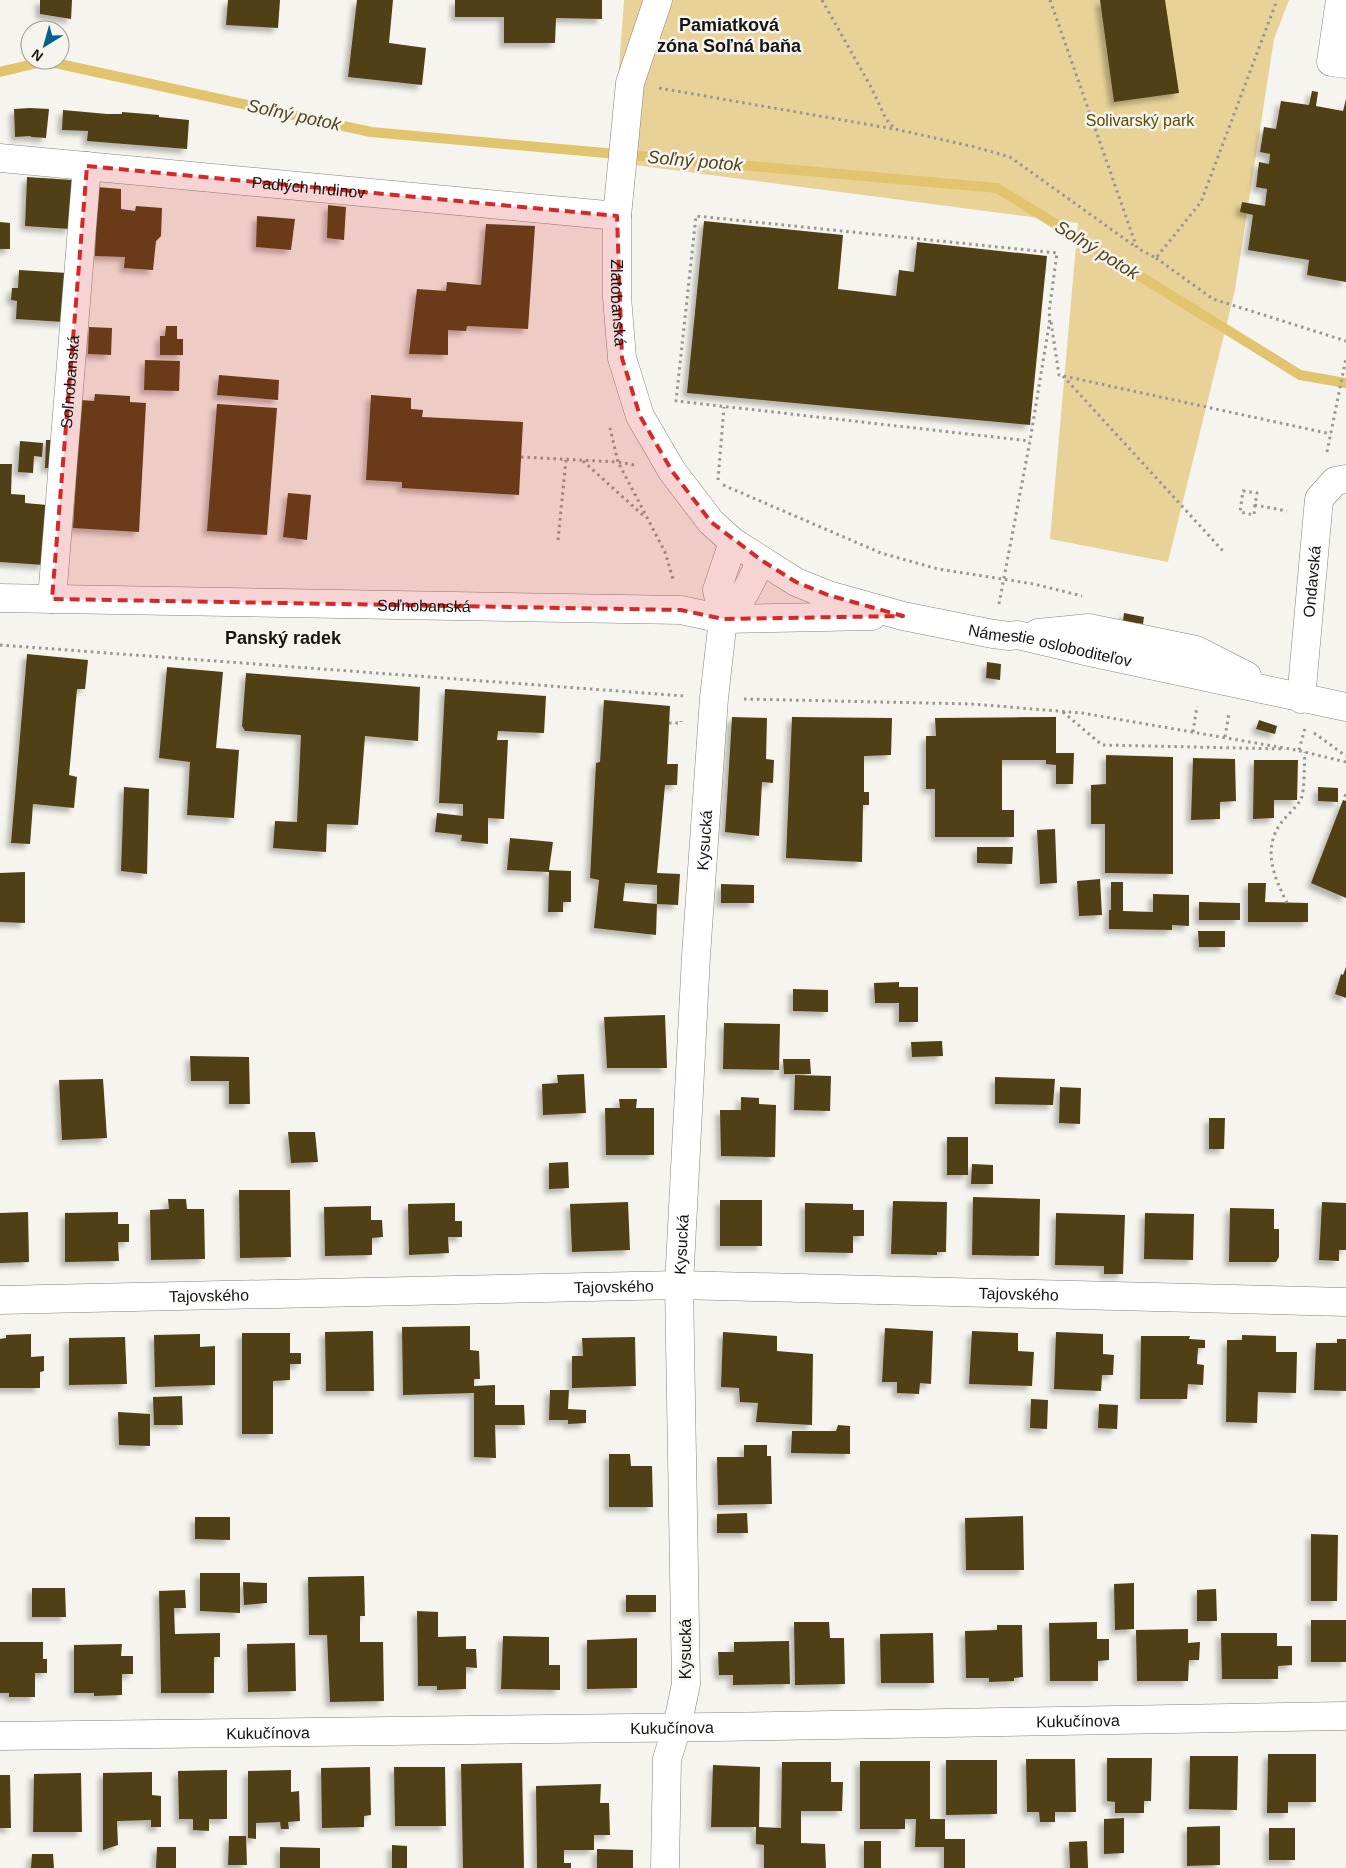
<svg xmlns="http://www.w3.org/2000/svg" width="1346" height="1868" viewBox="0 0 1346 1868" font-family="Helvetica,sans-serif">
  <style>
    .green { fill: #e8d298 }
    .lines { fill: none; stroke-linecap: round; stroke-linejoin: round }
    .stream { stroke: #e2c46f; stroke-width: 10 }
    .building { fill: #514113; filter: url(#shadow) }
    .minor-casing { stroke: #86847f; stroke-width: 29 }
    .path { stroke: #989692; stroke-width: 3; stroke-dasharray: 2.5 4; stroke-linecap: butt }
    .minor { stroke: #fff; stroke-width: 28 }
    .marked { fill: #d62828; fill-opacity: 0.2; stroke: #d62828; stroke-width: 4; stroke-dasharray: 10 6; stroke-linejoin: round }
    .labels { text-anchor: middle; dominant-baseline: central; stroke-width: 5; stroke-linejoin: round; paint-order: stroke }
    .park-label { font-size: 16px; fill: #5e4a03; stroke: #f6f4ee }
    .street-label { font-size: 16px; fill: #151412; stroke: #f6f4ee }
    .neighbourhood-label { font-size: 18px; font-weight: bold; fill: #151412; stroke: #f6f4ee }
    .water-label { font-size: 18px; font-style: italic; fill: #50431f; stroke: #f6f4ee }
  </style>
  <defs>
    <filter id="shadow"><feDropShadow dx="-4.5" dy="4.5" stdDeviation="2.5" flood-color="#0004"/></filter>
  </defs>
  <rect width="100%" height="100%" fill="#f6f4ee"/>
  <path class="green" d="M624 0H1289L1274 39 1235 290 1168 562 1050 539 1078 223 612 162Z"/>
  <g class="lines">
    <path class="stream" d="M0 72 46 61 371 132 997 188 1300 375 1346 383"/>
  </g>
  <g class="building">
    <path d="M40 0H72L71 19 40 14Z"/>
    <path d="M228 0H280L278 28 226 25Z"/>
    <path d="M357 0H393L389 43 426 48 422 85 348 77Z"/>
    <path d="M455 0H602V19L556 18 555 43H504V17H455Z"/>
    <path d="M1100 0H1165L1179 93 1114 102Z"/>
    <path d="M1312 91 1318 92 1316 106 1343 111 1346 99V282L1307 275 1309 260 1248 250 1253 215 1240 212 1242 202 1265 206 1267 189 1256 187 1259 162 1269 164 1270 154 1260 152 1264 127 1276 129 1281 101 1309 105Z"/>
    <path d="M30 108 49 109 46 138 31 137V136L15 137 14 109Z"/>
    <path d="M63 110 107 114H122V112L159 115V117L189 120 187 149 87 141 88 131 62 130Z"/>
    <path d="M27 177 73 180 70 229 25 226Z"/>
    <path d="M97 187 121 189V209L135 211 136 206 162 208 161 236 156 241 153 270 124 268 125 257 95 256Z"/>
    <path d="M328 205 346 207 344 240 327 238Z"/>
    <path d="M257 216 295 219 291 250 256 247Z"/>
    <path d="M704 221 843 235 838 289 896 296 899 270 914 272 917 242 1047 256 1030 425 687 393Z"/>
    <path d="M0 222 10 223V249H0Z"/>
    <path d="M486 224 535 226 528 329 467 326 466 331 448 330V355L409 354 417 289 446 291 447 282 481 285Z"/>
    <path d="M19 270 67 273 64 322 16 319 17 301 11 300 12 288H18Z"/>
    <path d="M166 326H177V339H183V355H160V336H165Z"/>
    <path d="M89 327 112 328 111 355 88 354Z"/>
    <path d="M145 360 180 361 179 391 144 390Z"/>
    <path d="M219 375 279 380 278 400 217 395Z"/>
    <path d="M95 394 130 396V402L146 403 139 532 73 528 81 400 94 401Z"/>
    <path d="M371 395 411 398V409L423 410 422 417 523 422 519 495 402 488V482L366 480Z"/>
    <path d="M217 404 277 408 267 535 207 531Z"/>
    <path d="M46 440H60L58 468H45Z"/>
    <path d="M20 441 43 443 42 457 34 456 33 473 18 472Z"/>
    <path d="M0 464H12L11 494 25 495V503L47 505 44 565 0 562Z"/>
    <path d="M288 493 311 495 307 540 283 537Z"/>
    <path d="M1124 613 1144 617 1143 624 1123 621Z"/>
    <path d="M27 654 88 660 85 689H77L69 775 77 777 74 808 33 804 30 844 11 843Z"/>
    <path d="M987 662 1001 664 1000 680 986 678Z"/>
    <path d="M167 667 223 672 216 748 239 750 234 818 187 815 190 762 159 758Z"/>
    <path d="M246 673 420 687 418 741 365 736 358 825 327 824 326 852 273 848 275 821 297 822 301 735 245 731 242 726Z"/>
    <path d="M445 689 546 696 544 733 498 731 497 740H508L504 819 488 818V844L461 841 462 835 435 832 437 813 463 816V804L439 803Z"/>
    <path d="M604 700 670 706 667 764H678L677 785H665L657 873 680 874 678 905 657 904V885L625 883 623 901 657 904 656 935 594 928 599 880 590 878 596 763 600 762Z"/>
    <path d="M732 717 767 718 766 759 774 760 773 783 762 782 759 836 725 832Z"/>
    <path d="M792 717 892 718 891 755 864 756V792H869V805H863L862 862 786 858Z"/>
    <path d="M1056 717V753H1074L1073 784H1056V765L1046 764V760H1002V810H1014V837H935V789H926V736H936L935 718Z"/>
    <path d="M1259 720 1277 726 1275 734 1256 729Z"/>
    <path d="M1106 755 1173 757V874L1105 873V824H1091V785L1106 784Z"/>
    <path d="M1193 758 1235 759 1236 801 1220 802V819L1191 820Z"/>
    <path d="M1254 760H1298L1297 800H1274V818L1253 819Z"/>
    <path d="M124 787 149 789 147 874 121 871Z"/>
    <path d="M1318 787 1338 788V802L1318 801Z"/>
    <path d="M1343 800 1346 801V898L1311 883Z"/>
    <path d="M1055 829 1057 883 1040 884 1037 830Z"/>
    <path d="M510 838 553 842 549 870 571 871V902H563V912H548L549 872 507 870Z"/>
    <path d="M977 847H1013L1012 864 977 863Z"/>
    <path d="M25 872V923L0 922V873Z"/>
    <path d="M1100 879 1102 915 1079 916 1077 881Z"/>
    <path d="M1111 882H1123V911L1153 912V894L1189 895V926L1172 925V930L1109 929V910H1111Z"/>
    <path d="M1248 883H1266L1265 902 1308 903V922H1248Z"/>
    <path d="M721 884 754 885V903H721Z"/>
    <path d="M1199 902 1240 903V920H1199Z"/>
    <path d="M1198 931H1225V947H1199Z"/>
    <path d="M1346 967V998L1335 994 1341 974 1343 975Z"/>
    <path d="M899 982V987H918V1022H899V1003H875L874 983Z"/>
    <path d="M793 989 828 990V1012L793 1011Z"/>
    <path d="M665 1015 667 1068H607L604 1017Z"/>
    <path d="M724 1023 780 1024 779 1070 723 1069Z"/>
    <path d="M942 1041 943 1056 912 1057 911 1042Z"/>
    <path d="M190 1056 249 1057 250 1104H229V1081H191Z"/>
    <path d="M783 1059H810L811 1074H784Z"/>
    <path d="M584 1074 586 1113 543 1115 542 1084 558 1083 557 1075Z"/>
    <path d="M795 1075 831 1076 830 1111 794 1110Z"/>
    <path d="M995 1077 1055 1079 1053 1105 995 1104Z"/>
    <path d="M103 1079 107 1138 62 1140 59 1080Z"/>
    <path d="M1060 1087 1081 1088 1080 1124 1059 1123Z"/>
    <path d="M741 1097 759 1098V1104L776 1105 775 1157 721 1156 720 1110H741Z"/>
    <path d="M619 1099H637L636 1108H654V1155H606L605 1108H620Z"/>
    <path d="M1209 1118H1225L1224 1149H1209Z"/>
    <path d="M288 1132H315L318 1162 291 1163Z"/>
    <rect x="947" y="1137" width="21" height="38"/>
    <path d="M568 1162 569 1188 549 1189V1163Z"/>
    <path d="M972 1164 993 1165V1184H971Z"/>
    <path d="M239 1190H290L291 1257 240 1258Z"/>
    <path d="M973 1197 1040 1199 1039 1256 972 1255Z"/>
    <path d="M168 1199H186L187 1209H204L205 1259 151 1260 150 1210 169 1209Z"/>
    <rect x="720" y="1200" width="42" height="46"/>
    <path d="M893 1201 947 1202 946 1252H937V1255L891 1254Z"/>
    <path d="M628 1202 630 1250 572 1252 570 1204Z"/>
    <path d="M1322 1202 1346 1203V1250H1339V1261L1319 1260Z"/>
    <path d="M455 1203V1221H462V1237H448L449 1253 409 1255 408 1204Z"/>
    <path d="M805 1203 853 1204V1210H864V1236H853V1253L805 1252Z"/>
    <path d="M371 1206V1220H382L383 1237 372 1238V1255L325 1256 324 1207Z"/>
    <path d="M1230 1208 1274 1209V1229H1279V1257L1276 1262H1229Z"/>
    <path d="M28 1212 29 1262 0 1263V1213Z"/>
    <path d="M118 1212V1224H129V1242H118L119 1261 65 1262V1213Z"/>
    <path d="M1056 1213 1125 1215 1123 1274H1104V1266L1055 1265Z"/>
    <path d="M1145 1213 1194 1214 1193 1260 1144 1259Z"/>
    <path d="M470 1326V1350L479 1351 480 1379H474V1386L495 1385V1405H524L525 1425H495L496 1458 474 1457V1393L403 1395 402 1327Z"/>
    <path d="M885 1328 933 1331 931 1384 920 1383 919 1394 897 1393V1382H882Z"/>
    <path d="M373 1331 374 1391H326L325 1332Z"/>
    <path d="M972 1331 1018 1333V1351L1034 1352 1032 1386 969 1384Z"/>
    <path d="M723 1332 777 1336V1351L813 1354 812 1425 756 1422 758 1403 740 1402 739 1388 721 1387Z"/>
    <path d="M1056 1332 1103 1334V1354L1114 1355 1113 1375H1102L1101 1391 1054 1389Z"/>
    <path d="M242 1333H290V1353H301V1364H290V1380L273 1381V1434H242Z"/>
    <path d="M31 1334V1357L44 1356V1371L40 1372V1388H0V1339L6 1338V1335Z"/>
    <path d="M200 1334V1347L215 1346V1385L155 1387 154 1335Z"/>
    <path d="M1242 1335 1276 1336V1352H1297L1296 1393 1258 1392 1257 1423 1226 1422 1227 1340H1242Z"/>
    <path d="M1141 1336H1190L1189 1339 1205 1340V1348H1198L1197 1364 1204 1365 1203 1385 1188 1384 1187 1399H1140Z"/>
    <path d="M125 1337 127 1384 69 1385V1338Z"/>
    <path d="M635 1337 636 1386 572 1388V1356H583L582 1338Z"/>
    <path d="M1337 1339H1346V1391L1314 1390 1316 1343H1337Z"/>
    <path d="M550 1390H569L568 1409 586 1410V1423L568 1424V1420H549Z"/>
    <path d="M182 1396 183 1425H154L153 1397Z"/>
    <path d="M1031 1399 1048 1400 1047 1429 1030 1428Z"/>
    <path d="M1099 1404 1118 1405 1117 1429 1098 1428Z"/>
    <path d="M118 1412 150 1414V1446L119 1445Z"/>
    <path d="M838 1425 850 1426V1454L791 1453 792 1431H836Z"/>
    <path d="M744 1445H767V1456H771L772 1504 718 1505 717 1457H744Z"/>
    <path d="M609 1454H630L631 1466H652L653 1507H609Z"/>
    <path d="M747 1513 748 1533H717V1514Z"/>
    <path d="M1023 1516 1024 1570H966L965 1518Z"/>
    <path d="M195 1517H230V1540L195 1539Z"/>
    <path d="M1311 1534 1338 1535 1337 1601H1311Z"/>
    <path d="M200 1573H240V1613L200 1611Z"/>
    <path d="M364 1576 365 1616H360V1642H383L384 1701 330 1702 327 1635H309L308 1577Z"/>
    <path d="M243 1582 267 1583V1603L244 1605Z"/>
    <path d="M1134 1583V1629L1115 1630 1114 1584Z"/>
    <path d="M32 1588H65L66 1617H32Z"/>
    <path d="M1216 1589 1217 1621H1197V1590Z"/>
    <path d="M185 1590 186 1608H174L175 1634 220 1633V1657H214V1693H161L159 1591Z"/>
    <rect x="626" y="1595" width="30" height="17"/>
    <path d="M417 1611 438 1612V1637L466 1636V1649H476L477 1668 466 1667V1689L437 1690V1686H418Z"/>
    <rect x="1311" y="1620" width="35" height="42"/>
    <path d="M794 1622H829L830 1638H844L845 1684 795 1685Z"/>
    <path d="M1097 1622V1639H1109V1660L1098 1661V1681H1050L1049 1623Z"/>
    <path d="M997 1625H1022L1023 1677 1014 1678V1681L989 1682V1678H966L965 1631 997 1630Z"/>
    <path d="M1188 1629V1643L1200 1642 1199 1660H1189L1188 1681H1137L1136 1630Z"/>
    <path d="M933 1633 934 1683H881L880 1634Z"/>
    <path d="M1221 1633H1277V1646H1292V1665L1278 1666V1679H1222Z"/>
    <path d="M503 1636 549 1637V1665H560V1690L501 1689Z"/>
    <path d="M637 1638V1688L587 1689V1640Z"/>
    <path d="M789 1641 790 1684 733 1685V1675H719L718 1652H734V1642Z"/>
    <path d="M0 1642H43V1659H47V1673H35V1697H9V1693H0Z"/>
    <path d="M295 1643 296 1691 248 1692 247 1644Z"/>
    <path d="M122 1644 121 1656H133V1674H122V1695L94 1696V1693H74V1645Z"/>
    <path d="M1268 1754H1316V1802H1288V1813H1267Z"/>
    <path d="M1190 1756H1238L1237 1810 1189 1809Z"/>
    <path d="M1107 1758H1152L1151 1801H1144V1813H1115V1802L1107 1801Z"/>
    <path d="M1026 1759H1075L1076 1812H1055V1822H1040L1039 1812H1027Z"/>
    <path d="M946 1760H997V1814L946 1815Z"/>
    <path d="M860 1761H930V1819H945V1839H965V1868H944V1847H915L916 1819H905V1829H860Z"/>
    <path d="M782 1762H831V1782H843L842 1811H801V1843L825 1844 826 1868H764V1845L756 1844V1827H711L713 1765 760 1767 759 1827 781 1828Z"/>
    <path d="M522 1763 524 1868H463L461 1764Z"/>
    <path d="M370 1767 371 1815 364 1816V1827L322 1828 321 1768Z"/>
    <path d="M394 1767H445L446 1826H395Z"/>
    <path d="M227 1770V1819H209V1831L193 1830V1819H179L178 1771Z"/>
    <path d="M291 1770V1792L299 1791 300 1821 288 1822 289 1829H281L280 1822 256 1823V1839L248 1838V1771Z"/>
    <path d="M152 1772V1795L161 1796V1827H151V1820L117 1821 118 1845 103 1850V1773Z"/>
    <path d="M81 1773 82 1832H33L34 1774Z"/>
    <path d="M0 1775H10L11 1828H0Z"/>
    <path d="M601 1784 600 1803H609L610 1835H594V1850H564V1863H571V1868H537L536 1786Z"/>
    <path d="M1124 1818V1853L1104 1854V1819Z"/>
    <path d="M1220 1826V1865L1187 1866V1827Z"/>
    <rect x="1269" y="1828" width="26" height="32"/>
    <path d="M229 1836H246L247 1865H228Z"/>
    <rect x="864" y="1841" width="17" height="27"/>
    <path d="M1087 1841 1088 1868H1070L1069 1842Z"/>
    <path d="M392 1845 407 1846V1868H392Z"/>
    <path d="M157 1847H176V1868H156Z"/>
    <path d="M280 1847 320 1848V1868H280Z"/>
    <path d="M597 1849 633 1850V1868H597Z"/>
    <path d="M32 1854H53L54 1868H31Z"/>
  </g>
  <g class="lines">
    <g class="minor-casing">
      <g id="minor">
        <path id="s1" d="M658 0 630 83 617 216V297L622 358 640 416 672 471 711 522 733 542 796 582 828 595 903 616 993 634 1009 636 1018 635 1085 651 1346 707"/>
        <path d="M1340 0 1331 62 1346 64"/>
        <path id="s2" d="M0 158 617 216"/>
        <path id="s3" d="M0 598 681 610 723 619 872 616"/>
        <path id="s4" d="M52 599 87 166"/>
        <path d="M723 619C743 601 750 584 761 560"/>
        <path d="M1038 633 1089 628 1196 650 1247 676"/>
        <path id="s5" d="M1301 699 1319 499 1335 481 1346 479"/>
        <path id="s6" d="M0 1300 679 1285 1346 1302"/>
        <path id="s7" d="M0 1736 715 1727 1346 1716"/>
        <path id="s8" d="M665 1868 667 1759 677 1727 686 1684 679 1285 696 956 714 698 723 619 717 590 733 542"/>
      </g>
    </g>
    <g class="path">
      <path d="M822 0 871 87 886 119 895 129 975 147 1010 157 1136 247"/>
      <path d="M1050 0 1137 248 1156 258 1201 202 1277 0"/>
      <path d="M659 88 894 129"/>
      <path d="M1156 258 1213 299 1346 341"/>
      <path d="M1051 322 1059 375 1331 434"/>
      <path d="M1063 376 1223 551"/>
      <path d="M1327 452 1346 358"/>
      <path d="M521 457 618 462 610 428"/>
      <path d="M583 461 645 517"/>
      <path d="M634 465 618 462 665 552 673 579"/>
      <path d="M718 480 724 407"/>
      <path d="M723 485 881 553 938 569 1034 584 1082 596"/>
      <path d="M1255 505 1254 515 1240 512 1243 491 1257 493 1255 505 1287 511"/>
      <path d="M558 540 566 460"/>
      <path d="M999 604 1030 441 1050 319 1049 312 1057 253 696 216 676 401 1030 441"/>
      <path d="M0 645 685 696"/>
      <path d="M744 699 972 704 1082 713 1296 750 1346 762"/>
      <path d="M1063 712 1102 745 1285 749"/>
      <path d="M669 723H681V721"/>
      <path d="M1193 732 1197 706"/>
      <path d="M1314 733 1346 756"/>
      <path d="M1225 737 1229 713"/>
      <path d="M1299 750 1305 728"/>
      <path d="M1344 795 1346 796"/>
      <path d="M1287 903C1274 877 1262 849 1281 823 1287 815 1297 807 1301 799 1305 791 1304 762 1305 752"/>
    </g>
    <use href="#minor" class="minor"/>
  </g>
  <path class="marked" d="M87 166 617 216 622 358 640 416 672 471 711 522 761 560 796 582 828 595 903 616 723 619 681 610 52 599Z"/>
  <g class="labels">
    <g class="park-label">
      <text x="1140" y="120">Solivarský park</text>
    </g>
    <g class="street-label">
      <text stroke="none"><textPath href="#s2" startOffset="310">Padlých hrdinov</textPath></text>
      <text stroke="none"><textPath href="#s1" startOffset="308">Zlatobanská</textPath></text>
      <text stroke="none"><textPath href="#s4" startOffset="218">Soľnobanská</textPath></text>
      <text stroke="none"><textPath href="#s5" startOffset="118">Ondavská</textPath></text>
      <text stroke="none"><textPath href="#s3" startOffset="424">Soľnobanská</textPath></text>
      <text stroke="none"><textPath href="#s1" startOffset="919">Námestie osloboditeľov</textPath></text>
      <text stroke="none"><textPath href="#s8" startOffset="1031">Kysucká</textPath></text>
      <text stroke="none"><textPath href="#s8" startOffset="626">Kysucká</textPath></text>
      <text stroke="none"><textPath href="#s6" startOffset="614">Tajovského</textPath></text>
      <text stroke="none"><textPath href="#s6" startOffset="1019">Tajovského</textPath></text>
      <text stroke="none"><textPath href="#s6" startOffset="209">Tajovského</textPath></text>
      <text transform="translate(685 1649) rotate(-90)">Kysucká</text>
      <text stroke="none"><textPath href="#s7" startOffset="1078">Kukučínova</textPath></text>
      <text stroke="none"><textPath href="#s7" startOffset="672">Kukučínova</textPath></text>
      <text stroke="none"><textPath href="#s7" startOffset="268">Kukučínova</textPath></text>
    </g>
    <g class="neighbourhood-label">
      <text x="729" y="25">Pamiatková<tspan x="729" dy="21">zóna Soľná baňa</tspan></text>
      <text x="283" y="638">Panský radek</text>
    </g>
    <g class="water-label">
      <text transform="translate(294 115) rotate(12)">Soľný potok</text>
      <text transform="translate(695 161) rotate(5)">Soľný potok</text>
      <text transform="translate(1097 250) rotate(32)">Soľný potok</text>
    </g>
  </g>
  <g transform="translate(45 45) rotate(217)"><circle r="24" fill="#f6f4ee" stroke="#9c9a96"/>
  <path d="M0-4L9 19L0 12L-9 19Z" fill="#006190"/>
  <text y="-8" font-size="14" font-weight="bold" text-anchor="middle" fill="#151412">N</text>
  </g>
</svg>
